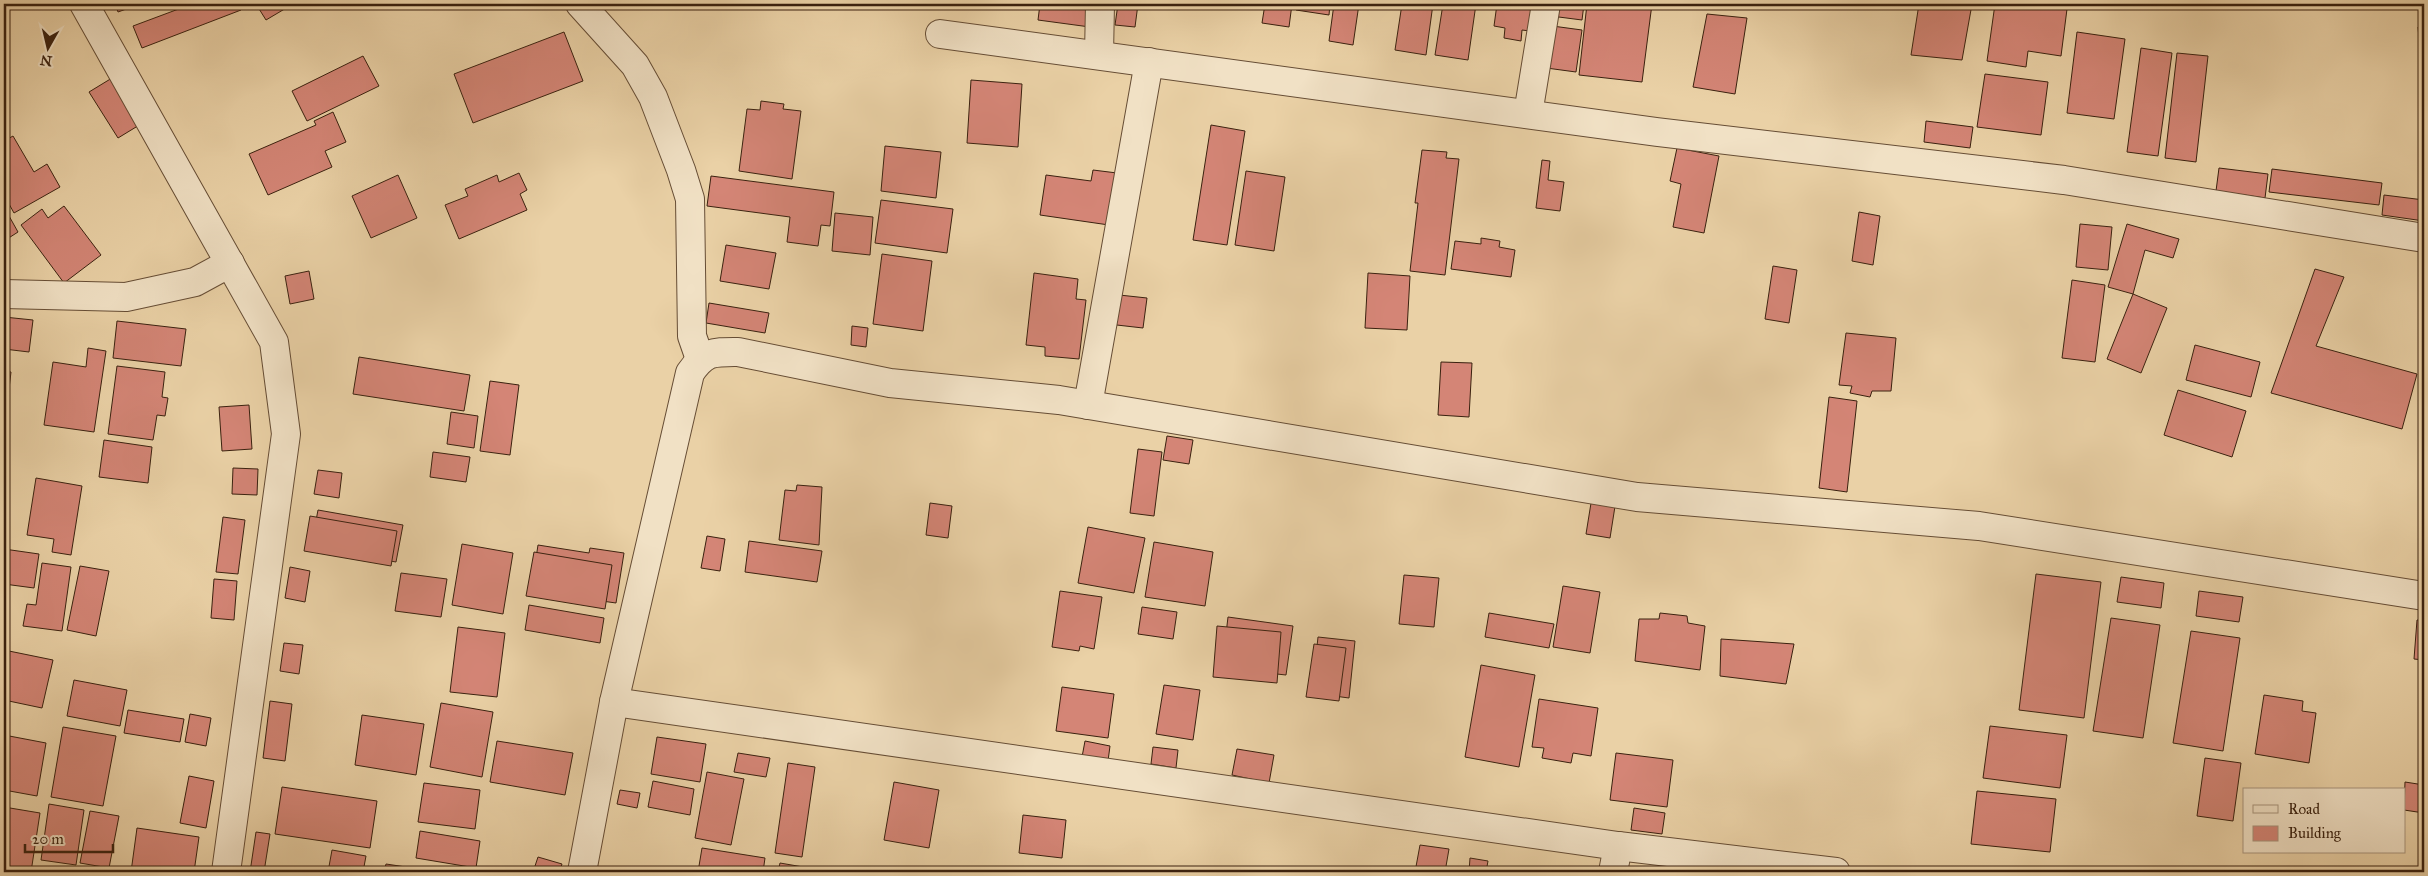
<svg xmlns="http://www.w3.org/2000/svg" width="2428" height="876" viewBox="0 0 2428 876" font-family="'IM FELL Great Primer',serif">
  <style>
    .building { fill: #d48576; stroke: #3a210f }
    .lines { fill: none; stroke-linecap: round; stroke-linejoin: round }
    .minor-casing { stroke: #664d35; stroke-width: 30 }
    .minor { stroke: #f1e1c5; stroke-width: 28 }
  </style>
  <rect width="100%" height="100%" fill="#ead1a6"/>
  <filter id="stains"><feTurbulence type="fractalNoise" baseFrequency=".004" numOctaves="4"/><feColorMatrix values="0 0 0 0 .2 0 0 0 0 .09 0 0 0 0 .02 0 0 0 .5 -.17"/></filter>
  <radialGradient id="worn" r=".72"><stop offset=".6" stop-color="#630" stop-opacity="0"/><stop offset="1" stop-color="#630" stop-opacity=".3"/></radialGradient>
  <g class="building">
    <path d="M115 4H140L118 12Z"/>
    <path d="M192 4H239L241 10 142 48 133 26Z"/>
    <path d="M256 4H293L266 20Z"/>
    <path d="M1040 4H1094L1090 27 1038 20Z"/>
    <path d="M1118 4H1138L1135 27 1115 25Z"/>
    <path d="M1265 4H1292L1289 27 1262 23Z"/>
    <path d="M1297 4H1330L1329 15 1296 10Z"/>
    <path d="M1334 4H1359L1353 45 1329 41Z"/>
    <path d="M1402 4H1433L1426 55 1395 50Z"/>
    <path d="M1443 4H1476L1468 60 1435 55Z"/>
    <path d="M1497 4H1542L1538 32 1522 30 1521 41 1504 38 1505 28 1494 26Z"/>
    <path d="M1553 4H1584L1582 20 1551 16Z"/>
    <path d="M1587 4H1652L1642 82 1579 75Z"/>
    <path d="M1919 4H1972L1962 60 1911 55Z"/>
    <path d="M1995 4H2030L2067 9 2061 56 2028 51 2026 67 1987 61Z"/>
    <path d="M1707 14 1747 18 1735 94 1693 87Z"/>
    <path d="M1545 25 1582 30 1576 72 1539 67Z"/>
    <path d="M2418 27H2424V97Z"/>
    <path d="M564 32 583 81 473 123 454 74Z"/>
    <path d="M2077 32 2125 39 2114 119 2067 113Z"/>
    <path d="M2141 48 2172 53 2158 156 2127 152Z"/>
    <path d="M2177 53 2208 56 2196 162 2165 158Z"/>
    <path d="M363 56 379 86 307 121 292 91Z"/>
    <path d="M1985 74 2048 82 2041 135 1977 127Z"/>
    <path d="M112 78 141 124 118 138 89 92Z"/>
    <path d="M971 80 1022 84 1018 147 967 143Z"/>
    <path d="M761 101 784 104 783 109 801 111 792 179 739 171 747 109 760 110Z"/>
    <path d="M333 112 346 142 325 151 332 167 268 195 249 154 316 125 314 121Z"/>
    <path d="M1926 121 1973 127 1970 148 1924 142Z"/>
    <path d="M1211 125 1245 131 1227 245 1193 240Z"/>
    <path d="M13 136 34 172 47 164 60 187 14 213 4 195V141Z"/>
    <path d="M885 146 941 152 936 198 881 191Z"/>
    <path d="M1677 148 1719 156 1704 233 1673 227 1681 184 1670 181Z"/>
    <path d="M1422 150 1447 152 1446 158 1459 159 1445 275 1410 271 1418 203H1415Z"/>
    <path d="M1542 160 1550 161 1548 180 1564 182 1560 211 1536 208Z"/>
    <path d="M2219 168 2268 174 2265 198 2216 191Z"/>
    <path d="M2272 169 2382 183 2379 205 2269 192Z"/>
    <path d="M1093 170 1117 173 1109 225 1040 215 1046 175 1091 181Z"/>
    <path d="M1246 171 1285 177 1274 251 1235 245Z"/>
    <path d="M519 173 527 190 520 194 527 210 459 239 445 205 468 196 465 189 497 175 499 182Z"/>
    <path d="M398 175 417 218 371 238 352 196Z"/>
    <path d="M711 176 834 192 830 226 821 225 818 246 787 242 790 217 707 206Z"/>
    <path d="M2384 195 2424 200V221L2382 215Z"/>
    <path d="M881 200 953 209 947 253 875 243Z"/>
    <path d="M64 206 101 255 64 283 21 225 42 209 48 218Z"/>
    <path d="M4 207 18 232 4 241Z"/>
    <path d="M1859 212 1880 216 1873 265 1852 261Z"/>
    <path d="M835 213 873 217 870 255 832 251Z"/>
    <path d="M2080 224 2112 227 2108 270 2076 267Z"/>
    <path d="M2127 224 2179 239 2173 258 2145 250 2133 294 2108 287Z"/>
    <path d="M1481 238 1500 241 1499 247 1515 250 1511 277 1451 269 1455 241 1481 244Z"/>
    <path d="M726 245 776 253 769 289 720 281Z"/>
    <path d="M882 254 932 261 923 331 873 324Z"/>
    <path d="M1773 266 1797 270 1789 323 1765 319Z"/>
    <path d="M2315 269 2344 277 2316 346 2417 374 2402 429 2271 393Z"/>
    <path d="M309 271 314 299 290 304 285 276Z"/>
    <path d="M1034 273 1078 279 1076 299 1086 300 1079 359 1045 356V347L1026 345Z"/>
    <path d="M1368 273 1410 276 1407 330 1365 328Z"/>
    <path d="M2072 280 2105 285 2095 362 2062 358Z"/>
    <path d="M1110 294 1147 298 1143 328 1108 324Z"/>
    <path d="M2133 294 2167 308 2141 373 2107 359Z"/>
    <path d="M709 303 769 313 765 333 706 323Z"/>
    <path d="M4 317 33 320 29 352 4 349Z"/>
    <path d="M117 321 186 329 181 366 113 358Z"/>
    <path d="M852 326 868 328 866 347 851 345Z"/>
    <path d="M1846 333 1896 338 1891 391H1872L1870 397 1850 393 1852 386 1839 385Z"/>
    <path d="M2195 345 2260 362 2251 397 2186 380Z"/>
    <path d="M88 348 106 351 94 432 44 425 53 362 86 367Z"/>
    <path d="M359 357 470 375 464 411 353 394Z"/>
    <path d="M1441 362 1472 363 1469 417 1438 415Z"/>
    <path d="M117 366 165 372 162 397 168 398 165 416 157 415 153 440 108 434Z"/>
    <path d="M4 371 11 372 5 423H4Z"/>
    <path d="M490 381 519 385 510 455 480 451Z"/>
    <path d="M2178 390 2246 411 2232 457 2164 435Z"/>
    <path d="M1829 397 1857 401 1847 492 1819 488Z"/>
    <path d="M249 405 252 449 222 451 219 407Z"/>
    <path d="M451 412 478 416 474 448 447 444Z"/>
    <path d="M1167 436 1193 440 1189 464 1163 460Z"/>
    <path d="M104 440 152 447 148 483 99 477Z"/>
    <path d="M1138 449 1162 452 1154 516 1130 513Z"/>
    <path d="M433 452 470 457 466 482 430 477Z"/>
    <path d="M233 468 258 469 257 495 232 494Z"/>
    <path d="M318 470 342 473 339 498 314 494Z"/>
    <path d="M36 478 82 486 71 555 52 552 54 539 27 535Z"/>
    <path d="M797 485 822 487 819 545 779 540 785 490 796 491Z"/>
    <path d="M1592 497 1616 500 1610 538 1586 534Z"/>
    <path d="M930 503 952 506 948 538 926 535Z"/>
    <path d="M318 510 403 525 396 562 311 547Z"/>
    <path d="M310 516 397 531 391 566 304 551Z"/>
    <path d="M223 517 245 520 238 574 216 572Z"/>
    <path d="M1088 527 1145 538 1134 593 1078 583Z"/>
    <path d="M707 536 725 539 720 571 701 568Z"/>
    <path d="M749 541 822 551 817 582 745 572Z"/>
    <path d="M1154 542 1213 552 1205 606 1145 597Z"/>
    <path d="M462 544 513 553 503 614 452 605Z"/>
    <path d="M538 545 589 553 590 548 624 553 616 603 531 591Z"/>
    <path d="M4 549 39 554 34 588 4 584Z"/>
    <path d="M534 552 612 565 605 609 526 596Z"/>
    <path d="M42 563 71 567 62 631 23 626 27 604 36 605Z"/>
    <path d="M80 566 109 571 96 636 67 630Z"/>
    <path d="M290 567 310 571 305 602 285 598Z"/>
    <path d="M401 573 447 579 441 617 395 611Z"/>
    <path d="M2036 574 2101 582 2084 718 2019 710Z"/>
    <path d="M1404 575 1439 578 1434 627 1399 624Z"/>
    <path d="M2121 577 2164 583 2161 608 2117 602Z"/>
    <path d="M214 579 237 581 234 620 211 618Z"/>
    <path d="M1563 586 1600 592 1590 653 1553 647Z"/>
    <path d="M1060 591 1102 597 1094 649 1080 646 1079 651 1052 647Z"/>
    <path d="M2199 591 2243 597 2239 622 2196 616Z"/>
    <path d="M529 605 604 618 600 643 525 630Z"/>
    <path d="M1142 607 1177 612 1173 639 1138 634Z"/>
    <path d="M1489 613 1554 624 1549 648 1485 637Z"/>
    <path d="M1660 613 1687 616 1688 623 1705 626 1700 670 1635 661 1639 619H1659Z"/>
    <path d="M1228 617 1293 626 1286 675 1249 671 1248 679 1221 676Z"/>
    <path d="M2111 618 2160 625 2143 738 2093 731Z"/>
    <path d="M2417 620H2424V660L2414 659Z"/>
    <path d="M1217 626 1281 632 1277 683 1213 677Z"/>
    <path d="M458 627 505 633 497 697 450 692Z"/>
    <path d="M2191 631 2240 638 2223 751 2173 743Z"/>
    <path d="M1318 637 1355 641 1349 698 1312 693Z"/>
    <path d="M1721 639 1794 644 1786 684 1720 676Z"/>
    <path d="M284 643 303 645 299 674 280 671Z"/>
    <path d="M1314 644 1346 648 1339 701 1306 697Z"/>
    <path d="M4 650 53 660 42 708 4 700Z"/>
    <path d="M1481 665 1535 675 1519 767 1465 757Z"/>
    <path d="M74 680 127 690 120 726 67 716Z"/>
    <path d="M1164 685 1200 690 1193 740 1156 734Z"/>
    <path d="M1062 687 1114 694 1108 738 1056 731Z"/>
    <path d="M2264 695 2303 701 2302 711 2316 713 2309 763 2255 754Z"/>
    <path d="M1539 699 1598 708 1591 756 1573 753 1571 763 1542 758 1544 748 1532 747Z"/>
    <path d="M270 701 292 704 285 761 263 758Z"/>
    <path d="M441 703 493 712 482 777 430 767Z"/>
    <path d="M128 710 184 719 180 742 124 733Z"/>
    <path d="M190 714 211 718 206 746 185 742Z"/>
    <path d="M362 715 424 724 416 775 355 765Z"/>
    <path d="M1990 726 2067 735 2060 788 1983 778Z"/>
    <path d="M63 727 116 736 103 806 51 797Z"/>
    <path d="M4 735 46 743 37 796 4 790Z"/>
    <path d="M657 737 706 744 700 782 651 774Z"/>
    <path d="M497 741 573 753 565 795 490 782Z"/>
    <path d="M1085 741 1110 746 1108 761 1082 757Z"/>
    <path d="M1153 747 1178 750 1176 768 1151 764Z"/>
    <path d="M1237 749 1274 755 1269 783 1232 775Z"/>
    <path d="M738 753 770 758 766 777 734 772Z"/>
    <path d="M1616 753 1673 760 1667 807 1610 800Z"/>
    <path d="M2205 758 2241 763 2233 821 2197 816Z"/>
    <path d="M788 763 815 767 802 857 775 853Z"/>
    <path d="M707 772 744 779 731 845 695 838Z"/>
    <path d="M189 776 214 781 206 828 180 823Z"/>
    <path d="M653 781 694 789 690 815 648 807Z"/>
    <path d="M894 782 939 790 929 848 884 840Z"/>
    <path d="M2405 782 2424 785V813L2404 810Z"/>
    <path d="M424 783 480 790 475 829 418 822Z"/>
    <path d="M282 787 377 801 370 848 275 834Z"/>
    <path d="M620 790 640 793 637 808 617 804Z"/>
    <path d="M1977 791 2056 799 2050 852 1971 844Z"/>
    <path d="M49 804 84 810 76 865 41 860Z"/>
    <path d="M4 807 40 813 31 872H4Z"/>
    <path d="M1634 808 1665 813 1662 834 1631 830Z"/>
    <path d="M90 811 119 816 109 868 80 863Z"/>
    <path d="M1023 815 1066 820 1062 858 1019 853Z"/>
    <path d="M137 828 199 837 194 872H131Z"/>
    <path d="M420 831 480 841 476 868 416 858Z"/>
    <path d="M256 832 270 834 264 872H250Z"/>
    <path d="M1420 845 1449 849 1445 872H1415Z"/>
    <path d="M702 848 765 858 763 872H698Z"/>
    <path d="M332 850 366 856 363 872H328Z"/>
    <path d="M538 857 562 864 559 872H533Z"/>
    <path d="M1470 858 1488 861 1486 872H1469Z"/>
    <path d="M780 863 832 872H778Z"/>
    <path d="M386 864 406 867 405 872H384Z"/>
  </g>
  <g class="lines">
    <g class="minor-casing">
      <g id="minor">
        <path d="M84 4 274 342 286 434 226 872"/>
        <path d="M580 4 635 65 653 97 681 170 690 199 692 336 700 359"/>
        <path d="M940 34 1657 132 2064 180 2424 238"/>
        <path d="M1099 55 1100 4"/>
        <path d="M1528 114 1546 4"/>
        <path d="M4 294 126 297 195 282 230 263"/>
        <path d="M1088 405 1149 62"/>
        <path d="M614 702 1618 846 1836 872"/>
        <path d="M582 872 614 702 690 373C705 351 713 352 738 352L890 383 1059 400 1637 497 1979 526 2424 596"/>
        <path d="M1613 872 1618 846"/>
      </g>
    </g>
    <use href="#minor" class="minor"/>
  </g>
  <rect width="2428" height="876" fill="none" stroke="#ead1a6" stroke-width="20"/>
  <rect x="5" y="5" width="2418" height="866" fill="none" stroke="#3a210f" stroke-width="2.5"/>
  <rect x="10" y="10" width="2408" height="856" fill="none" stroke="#3a210f"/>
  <rect x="2243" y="788" width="162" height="65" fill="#f1e1c5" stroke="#a8947c"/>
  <rect x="2253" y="805" width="25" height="8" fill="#f1e1c5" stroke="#a8947c"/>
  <text x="2288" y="814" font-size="15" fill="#3a210f">Road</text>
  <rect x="2253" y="826" width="25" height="15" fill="#d48576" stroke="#a8947c"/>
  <text x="2288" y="838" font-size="15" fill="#3a210f">Building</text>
  <g transform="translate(48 48) rotate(188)" stroke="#f1e1c5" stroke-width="4" paint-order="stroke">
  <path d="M0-4L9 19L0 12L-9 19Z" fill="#3a210f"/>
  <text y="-8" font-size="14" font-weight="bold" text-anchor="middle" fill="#3a210f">N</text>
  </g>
  <path d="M25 844v8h88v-8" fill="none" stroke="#3a210f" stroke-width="2.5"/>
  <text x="32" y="844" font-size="15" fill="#3a210f" stroke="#f1e1c5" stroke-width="4" paint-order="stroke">20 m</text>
  <rect width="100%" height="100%" filter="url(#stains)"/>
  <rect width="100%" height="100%" fill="url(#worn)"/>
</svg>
